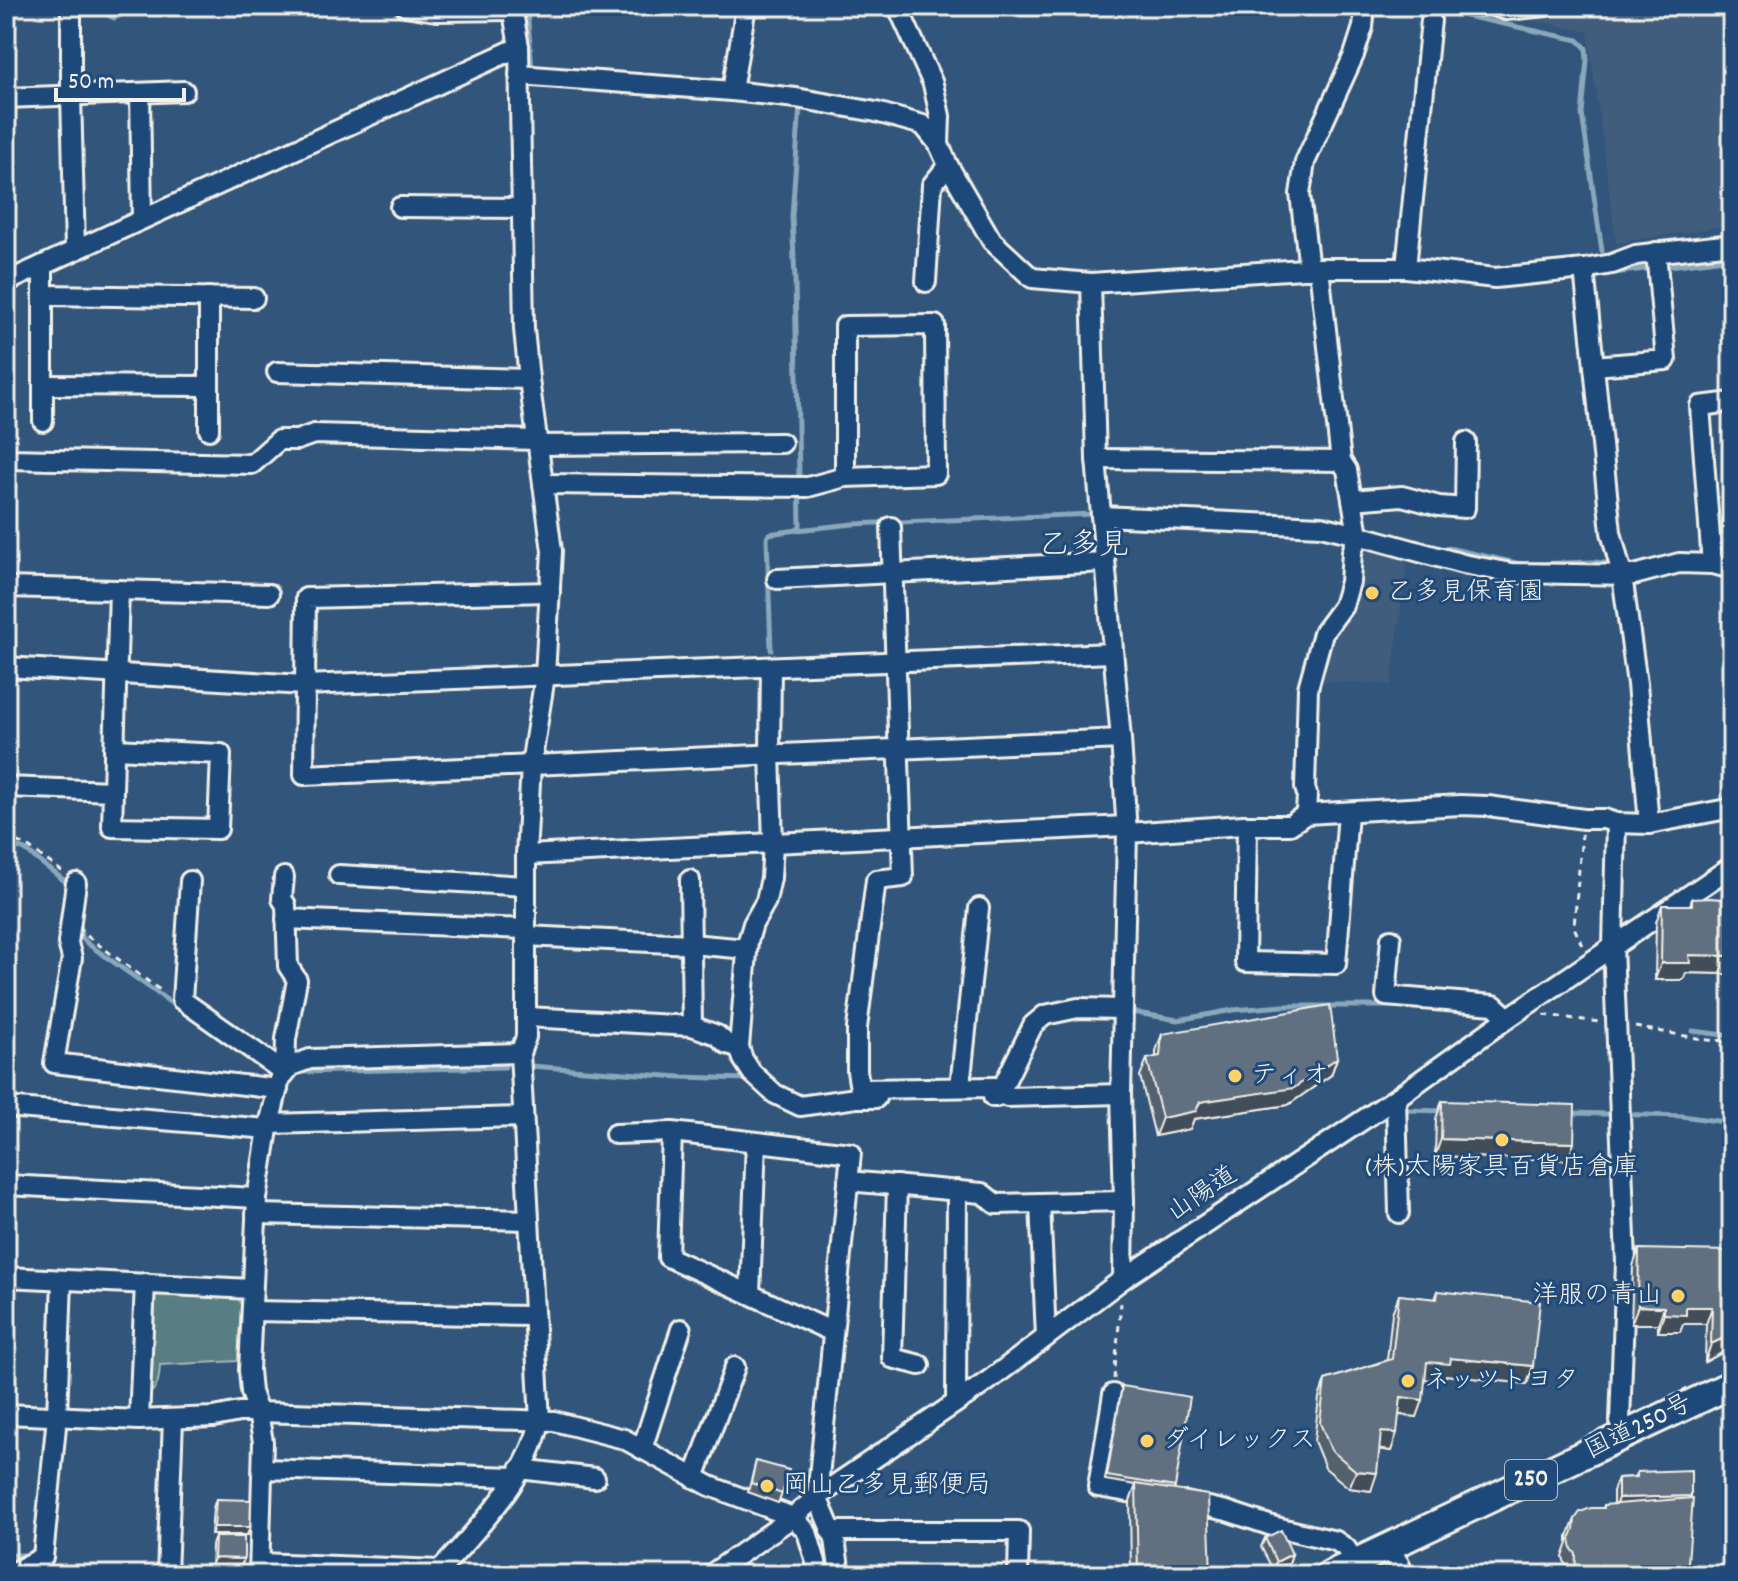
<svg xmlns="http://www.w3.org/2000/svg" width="1738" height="1581" viewBox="0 0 1738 1581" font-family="Dekko,'Klee One',sans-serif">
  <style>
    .built { fill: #405d7d }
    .green { fill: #597d82; stroke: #a6b7b5; stroke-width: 2 }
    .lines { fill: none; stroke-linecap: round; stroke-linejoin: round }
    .stream { stroke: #89a8bb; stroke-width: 5 }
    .minor-casing { stroke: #f4f1e8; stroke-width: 24 }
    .highway-casing { stroke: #f4f1e8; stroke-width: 32 }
    .path { stroke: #f4f1e8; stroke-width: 3; stroke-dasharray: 6 6; stroke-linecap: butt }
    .minor { stroke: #1f4a7a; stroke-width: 18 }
    .highway { stroke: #1f4a7a; stroke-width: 26 }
    .wall { fill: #53606e; stroke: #f4f1e8; stroke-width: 2 }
    .shaded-wall { fill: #434e5a; stroke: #f4f1e8; stroke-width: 2 }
    .building { fill: #607080; stroke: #f4f1e8; stroke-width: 2 }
    .poi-dot { fill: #ffd166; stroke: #1f4a7a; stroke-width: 3 }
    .labels { text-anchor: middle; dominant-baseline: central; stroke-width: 6; stroke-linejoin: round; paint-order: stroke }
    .shield { fill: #1f4a7a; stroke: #b4bfc7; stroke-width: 2 }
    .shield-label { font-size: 24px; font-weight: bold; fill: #f4f1e8 }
    .poi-label { font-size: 26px; fill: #f4f1e8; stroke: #1f4a7a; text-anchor: start }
    .street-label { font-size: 26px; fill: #f4f1e8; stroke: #1f4a7a }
    .quarter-label { font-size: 30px; fill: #f4f1e8; stroke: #1f4a7a }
  </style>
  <rect width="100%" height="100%" fill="#32557c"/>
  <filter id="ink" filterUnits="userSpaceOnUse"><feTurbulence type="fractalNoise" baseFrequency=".0125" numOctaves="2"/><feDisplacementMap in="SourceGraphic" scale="16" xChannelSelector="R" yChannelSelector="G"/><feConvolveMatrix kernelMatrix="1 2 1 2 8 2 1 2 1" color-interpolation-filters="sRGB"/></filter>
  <g filter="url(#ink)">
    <g class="built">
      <path d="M1469 6H1732V225L1616 243 1588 32Z"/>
      <path d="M1368 548 1408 555 1391 685 1323 681 1328 663 1327 644 1359 556Z"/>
    </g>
    <path class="green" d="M150 1291 237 1297 241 1304 238 1361 160 1365C159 1378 159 1390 146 1395Z"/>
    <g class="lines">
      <g class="stream">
        <path d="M92 6 114 18 141 6"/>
        <path d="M520 6 527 11 532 68H537"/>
        <path d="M1332 6 1333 9 1343 11 1351 9"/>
        <path d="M1419 6 1578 40 1586 48 1587 60 1582 114 1602 251"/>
        <path d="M6 11 18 6"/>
        <path d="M1662 267 1732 258"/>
        <path d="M1606 274 1652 268"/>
        <path d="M797 530 853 524 1094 514"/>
        <path d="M1448 548 1521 564"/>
        <path d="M1717 555H1732"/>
        <path d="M1673 556 1680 554 1707 555"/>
        <path d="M1531 564 1594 562 1613 564"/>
        <path d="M771 650 767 538 769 534 797 530 800 526 795 280 792 216 800 105"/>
        <path d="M6 843 25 850 71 886"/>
        <path d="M80 915 81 937 88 944 181 1010"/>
        <path d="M1131 1012 1178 1020 1233 1010 1283 1006H1396"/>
        <path d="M1693 1031 1732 1036"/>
        <path d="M530 1066 680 1077 748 1079"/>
        <path d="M302 1072 505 1067"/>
        <path d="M1406 1110 1445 1111"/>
        <path d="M1571 1113 1682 1116 1732 1123"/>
        <path d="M6 1560 14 1555H26L39 1575"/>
      </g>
      <g class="minor-casing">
        <g id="minor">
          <path d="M71 6V95L75 249"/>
          <path d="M405 6 436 11 512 10"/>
          <path d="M903 6 901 14 933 84 940 116 939 145"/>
          <path d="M1493 6 1506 10 1546 6"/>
          <path d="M519 75 732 91 796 98 876 112 923 125 939 145 948 165 992 241 1032 278 1091 283 1319 268H1406L1495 278 1584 269 1612 264 1636 255 1732 244"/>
          <path d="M732 91 746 6"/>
          <path d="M140 93 142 219"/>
          <path d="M6 98 184 91"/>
          <path d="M400 207 521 208"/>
          <path d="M43 265V421"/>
          <path d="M1406 268 1431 20"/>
          <path d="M1309 269 1300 194 1305 162 1354 55 1363 27 1365 6"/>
          <path d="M1584 269 1611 532 1622 575 1637 684 1649 824"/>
          <path d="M6 282 519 47"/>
          <path d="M926 282 932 185 948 165"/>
          <path d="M1091 283 1096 459 1121 739 1127 833 1121 1094 1124 1201 1123 1279"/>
          <path d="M43 295 254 298"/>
          <path d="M209 297V430"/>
          <path d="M1594 366 1666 360 1656 252"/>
          <path d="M277 372 529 379"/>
          <path d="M43 385 209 386"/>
          <path d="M538 445 782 443"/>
          <path d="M6 459 252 464 279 440H297L314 434 537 440"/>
          <path d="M1096 459 1341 461"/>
          <path d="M543 484 808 487 845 477 936 474 935 325 845 326V477"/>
          <path d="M1352 500 1402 496 1439 506 1465 508 1466 442"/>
          <path d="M1101 516 1321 526 1358 535 1347 470 1341 461 1319 268"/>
          <path d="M891 527 903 877 876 880 857 1028V1071L860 1089 995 1087 1007 1097 1121 1094"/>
          <path d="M1712 564 1700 406 1732 402"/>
          <path d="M777 579 1105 562"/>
          <path d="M6 587 269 594"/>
          <path d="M550 592 306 598 304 775 1121 739"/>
          <path d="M6 667 304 685 1112 653"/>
          <path d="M771 667 770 754 773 843 771 878 766 901 753 924 748 941 739 1047 743 1059 752 1073 775 1094 800 1106 856 1098H876"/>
          <path d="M6 787 113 791 112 827 218 829 221 754 114 749"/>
          <path d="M113 791 119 590"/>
          <path d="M1306 814 1307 794 1305 788 1308 688 1323 633 1343 606 1350 582 1352 552 1358 535 1463 564 1511 573 1634 575 1679 563 1712 564 1729 568 1732 572"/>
          <path d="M1616 823 1613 946 1626 1262 1620 1421 1624 1436"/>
          <path d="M1247 825 1245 962 1336 964 1348 813"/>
          <path d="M1127 833 1243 825H1290L1306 814 1460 805 1488 806 1584 819H1604L1616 823 1649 824 1727 809 1732 812"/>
          <path d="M526 855 1126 826"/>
          <path d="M339 875 526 886"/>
          <path d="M190 881 182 1000 285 1073 286 1039 297 980 288 966 286 905 282 899 284 877"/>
          <path d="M76 883 68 943 72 958 54 1063 278 1089"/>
          <path d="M286 919 526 929"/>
          <path d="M526 936 691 944 747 949"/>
          <path d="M1391 939 1386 996 1494 1005 1508 1018"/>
          <path d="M527 1017 692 1026 690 880"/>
          <path d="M692 1026 717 1035 727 1044 739 1047"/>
          <path d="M960 1087 979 908"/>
          <path d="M993 1097H996L1000 1092 1033 1025 1045 1015 1078 1008 1123 1009"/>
          <path d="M1396 1098 1399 1213"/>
          <path d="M6 1107 268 1129"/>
          <path d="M270 1124 523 1117"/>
          <path d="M672 1132 668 1257 833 1332"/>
          <path d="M615 1134 672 1132 851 1153 817 1497 835 1539 840 1575"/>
          <path d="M848 1181 982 1193 996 1204 1124 1201"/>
          <path d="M6 1185 257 1198"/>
          <path d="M897 1185 892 1358 920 1365"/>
          <path d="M1040 1203 1046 1337"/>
          <path d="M256 1214 528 1220"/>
          <path d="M6 1277 252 1289"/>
          <path d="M750 1294 756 1142"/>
          <path d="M252 1311 533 1316"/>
          <path d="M1113 1394 1098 1487 1157 1497"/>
          <path d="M956 1402 957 1190"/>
          <path d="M6 1414 139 1420 214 1417 239 1412H258L554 1421 624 1439 710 1486 793 1517 807 1532 816 1562 817 1575"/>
          <path d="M139 1420 145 1283"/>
          <path d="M642 1449 681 1329"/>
          <path d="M263 1469 516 1477"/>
          <path d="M520 1469 595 1478"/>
          <path d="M694 1478 735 1367"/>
          <path d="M1186 1502 1227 1511 1272 1526 1336 1541 1346 1548 1356 1563"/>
          <path d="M830 1531H1019L1018 1575"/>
          <path d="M1389 1547 1400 1565 1403 1575"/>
          <path d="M260 1563 440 1570"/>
          <path d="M14 1575V1572L43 1557 57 1416 62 1280"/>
          <path d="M167 1575 173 1419"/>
          <path d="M259 1575 263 1442 258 1412 251 1392 249 1370 257 1198 268 1129 280 1079 291 1066 310 1059 520 1053"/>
          <path d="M436 1575C475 1530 527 1482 540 1421L520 1053 526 1037V855L531 765 545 676 552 551 529 379 524 329 519 47 512 6"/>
          <path d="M710 1575 793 1517 817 1497 988 1381 1123 1279 1396 1098 1508 1018 1732 866"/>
        </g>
      </g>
      <g class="highway-casing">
        <path id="highway" d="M1329 1575 1732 1384"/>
      </g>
      <g class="path">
        <path d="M6 837 27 846 64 873"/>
        <path d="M87 936 157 988 165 992"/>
        <path d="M1582 945 1574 927 1582 834"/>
        <path d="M1544 1015 1600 1022"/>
        <path d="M1635 1027 1708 1040 1732 1041"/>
        <path d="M1114 1379 1121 1303"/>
      </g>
      <use href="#minor" class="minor"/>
      <use href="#highway" class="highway"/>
    </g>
    <g class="wall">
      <path d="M1692 899 1727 974 1686 973 1683 980H1655L1656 922 1662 905H1690Z"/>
      <path d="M1162 1034 1337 1058 1331 1075 1288 1105 1194 1119 1190 1129 1155 1136 1140 1076 1147 1059 1156 1057V1051Z"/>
      <path d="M1442 1101 1568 1160 1435 1156 1436 1119Z"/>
      <path d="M1639 1249 1732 1291V1341L1729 1349 1705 1362 1706 1324H1683L1680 1332H1658V1324H1631L1633 1266Z"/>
      <path d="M1438 1291 1533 1366 1527 1384 1446 1375 1444 1381 1425 1379 1417 1417 1399 1415 1391 1451 1379 1449 1371 1491 1349 1488 1325 1468 1314 1441 1319 1398 1325 1380 1387 1360 1392 1313 1399 1295 1435 1299Z"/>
      <path d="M1122 1386 1175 1487 1174 1490 1211 1575H1131L1130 1501 1136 1485 1105 1480Z"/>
      <path d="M756 1461 782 1494 778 1503 748 1492Z"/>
      <path d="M1637 1472 1691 1498 1687 1575H1569L1570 1571 1566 1567 1563 1557 1568 1543V1536L1575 1519 1603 1508 1604 1505H1613V1491L1618 1478 1634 1477Z"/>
      <path d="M216 1499 247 1535H211L213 1508Z"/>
      <path d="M1732 1511V1560H1728Z"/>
      <path d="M215 1537 244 1559 240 1568 211 1567 212 1545Z"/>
      <path d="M1265 1538 1292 1554 1289 1563 1273 1570 1261 1547Z"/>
    </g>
    <g class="shaded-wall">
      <path d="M1689 955 1732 956V958L1727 974 1686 973 1683 980H1655L1661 963Z"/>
      <path d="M1337 1058 1331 1075 1288 1105 1194 1119 1190 1129 1155 1136 1162 1118 1200 1102Z"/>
      <path d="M1441 1139 1574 1143 1568 1160 1435 1156Z"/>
      <path d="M1638 1306 1664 1307 1658 1324H1631Z"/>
      <path d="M1686 1307H1712L1706 1324H1683L1680 1332H1658L1664 1314Z"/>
      <path d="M1732 1334V1341L1729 1349 1705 1362 1711 1344Z"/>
      <path d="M1451 1358 1533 1366 1527 1384 1446 1375 1444 1381 1421 1379 1427 1362Z"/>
      <path d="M1401 1397 1423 1400 1417 1417 1395 1414Z"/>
      <path d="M1381 1432 1397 1433 1391 1451 1375 1449Z"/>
      <path d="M1356 1471 1377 1473 1371 1491 1349 1488Z"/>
      <path d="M1691 1496 1687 1509 1614 1511 1618 1498Z"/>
      <path d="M214 1527H250L247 1535H211Z"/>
      <path d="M1732 1548V1560H1728Z"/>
      <path d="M1292 1554 1289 1563 1273 1570 1276 1562Z"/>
      <path d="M214 1558 244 1559 240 1568 211 1567Z"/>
    </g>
    <g class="building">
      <path d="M1711 898 1732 900V956L1689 955 1690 963H1661L1662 905H1692V899Z"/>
      <path d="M1330 1005 1337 1058 1294 1088 1200 1102 1196 1111 1162 1118 1147 1059 1160 1056 1162 1034Z"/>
      <path d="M1442 1101 1575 1105 1574 1143 1441 1139Z"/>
      <path d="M1639 1249 1729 1251 1732 1291V1334L1711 1344 1712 1307H1686V1315L1664 1314V1307L1638 1306Z"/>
      <path d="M1438 1291 1540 1302 1533 1366 1451 1358 1450 1364 1427 1362 1423 1400 1401 1397 1397 1433 1381 1432 1377 1473 1356 1471 1331 1450 1320 1423 1325 1380 1392 1359 1399 1295 1437 1299Z"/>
      <path d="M1122 1386 1190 1397 1175 1487 1107 1476Z"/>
      <path d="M756 1461 789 1470 782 1494 751 1483Z"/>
      <path d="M1691 1470V1496L1618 1498V1478L1637 1477V1472Z"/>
      <path d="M1136 1484 1208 1495 1211 1575H1138Z"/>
      <path d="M1693 1498 1687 1575H1575L1576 1554 1572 1549 1570 1539 1574 1529 1575 1519 1580 1512 1591 1508H1604V1505Z"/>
      <path d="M216 1499 251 1500 250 1527H214Z"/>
      <path d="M1281 1530 1292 1554 1276 1562 1265 1538Z"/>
      <path d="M215 1537H244V1559L214 1558Z"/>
      <rect x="213" y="1570" width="28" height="5"/>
    </g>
  </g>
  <g class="poi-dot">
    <circle cx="1372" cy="593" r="8"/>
    <circle cx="1235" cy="1076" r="8"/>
    <circle cx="1502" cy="1140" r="8"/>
    <circle cx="1678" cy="1296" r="8"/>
    <circle cx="1408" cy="1381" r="8"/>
    <circle cx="1147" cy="1441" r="8"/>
    <circle cx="767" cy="1486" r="8"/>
  </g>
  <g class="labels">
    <rect class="shield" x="1505" y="1460" width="52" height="40" rx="6"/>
    <g class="shield-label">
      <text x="1531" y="1480">250</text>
    </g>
    <g class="poi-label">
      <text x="1388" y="593">乙多見保育園</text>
      <text x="1251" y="1076">ティオ</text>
      <text x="1502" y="1168" text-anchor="middle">(株)太陽家具百貨店倉庫</text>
      <text x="1662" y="1296" text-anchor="end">洋服の青山</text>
      <text x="1424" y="1381">ネッツトヨタ</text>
      <text x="1163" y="1441">ダイレックス</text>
      <text x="783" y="1486">岡山乙多見郵便局</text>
    </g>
    <g class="street-label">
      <text transform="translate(1203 1195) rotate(-34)">山陽道</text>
      <text transform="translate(1639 1428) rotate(-26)">国道250号</text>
    </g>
    <g class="quarter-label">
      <text x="1084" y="547">乙多見</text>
    </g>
  </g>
  <rect width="1738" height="1581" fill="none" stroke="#1f4a7a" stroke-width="32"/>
  <rect x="16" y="16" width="1706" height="1549" fill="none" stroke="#f4f1e8" stroke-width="3" filter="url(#ink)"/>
  <path d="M56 88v12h128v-12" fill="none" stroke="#f4f1e8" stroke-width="4"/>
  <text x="68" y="88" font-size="24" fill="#f4f1e8" stroke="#1f4a7a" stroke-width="6" paint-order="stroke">50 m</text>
</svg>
